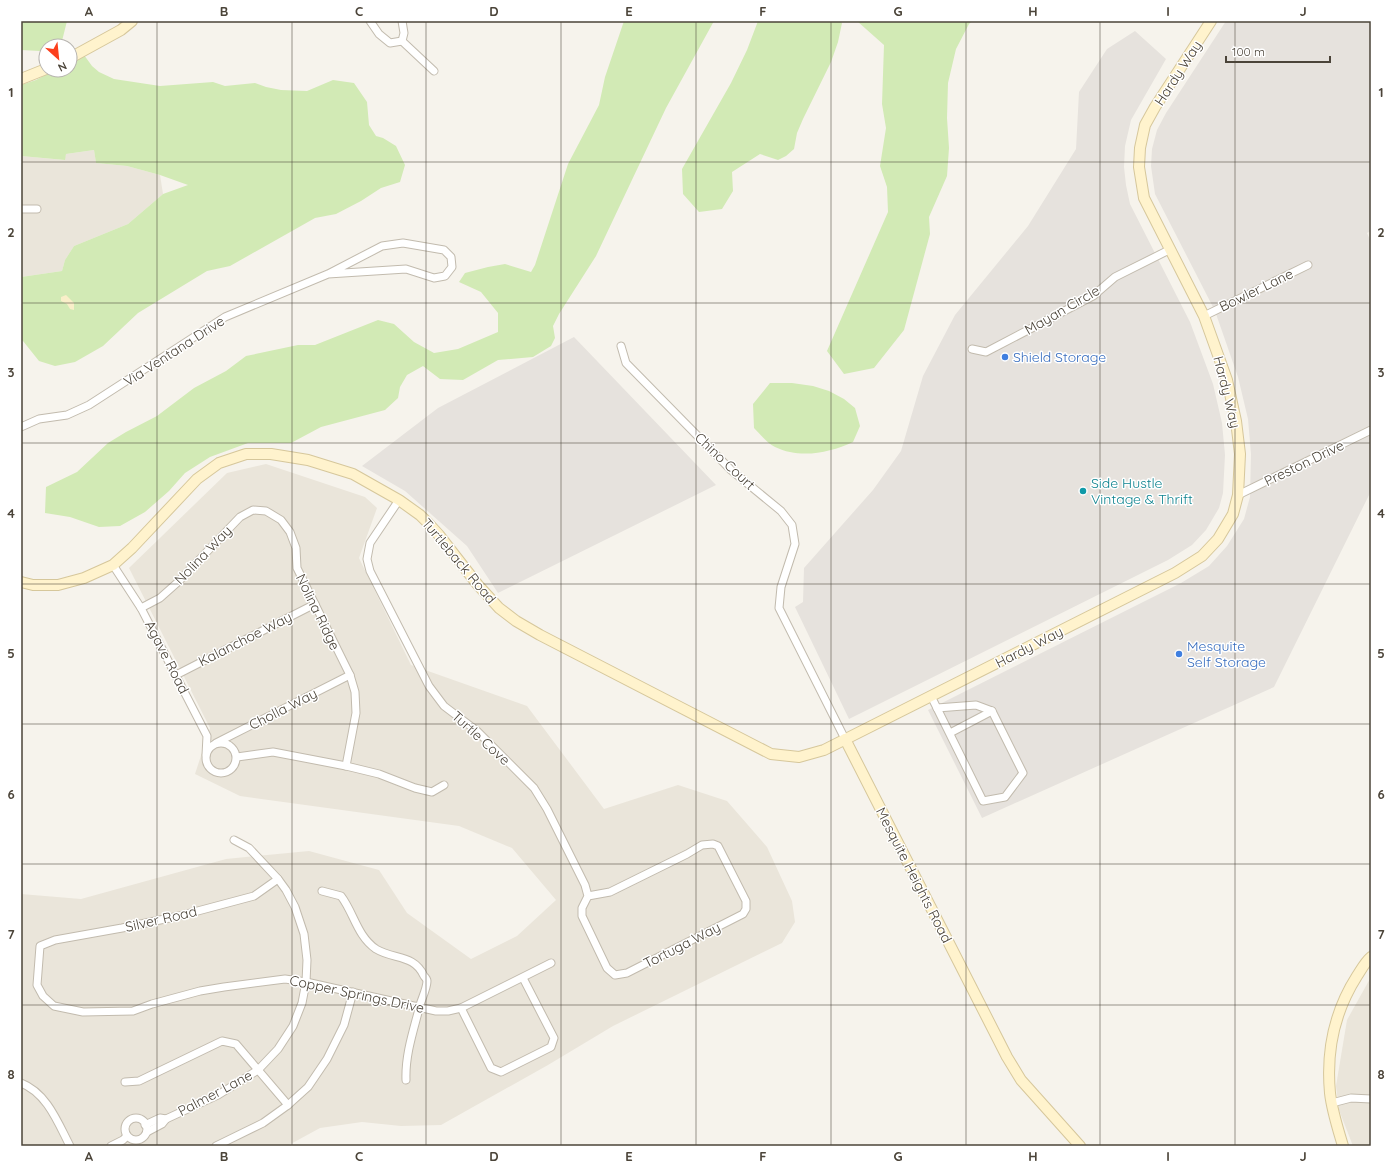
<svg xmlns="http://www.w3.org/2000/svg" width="1392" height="1167" viewBox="0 0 1392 1167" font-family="Quicksand,sans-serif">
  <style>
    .residential { fill: #eae5da }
    .industrial { fill: #e6e2dd }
    .green { fill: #d2eab5 }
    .sand { fill: #f9efc9 }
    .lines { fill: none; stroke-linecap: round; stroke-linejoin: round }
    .street-casing { stroke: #c2bbae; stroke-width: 9 }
    .secondary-casing { stroke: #d6c79b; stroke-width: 12 }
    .street { stroke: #fff; stroke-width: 7 }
    .secondary { stroke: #fff3cd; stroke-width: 10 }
    .grid { fill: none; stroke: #4b4439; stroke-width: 1; stroke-opacity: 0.55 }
    .shop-dot { fill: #3f7fe0; stroke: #fff; stroke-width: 1.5 }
    .culture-dot { fill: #0f9aa8; stroke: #fff; stroke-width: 1.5 }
    .labels { text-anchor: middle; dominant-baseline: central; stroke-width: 3; stroke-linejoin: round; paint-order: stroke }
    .street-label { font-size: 14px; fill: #4b4439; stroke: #fff }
    .shop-label { font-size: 14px; fill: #366cbe; stroke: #fff; text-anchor: start }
    .culture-label { font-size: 14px; fill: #0d838f; stroke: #fff; text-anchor: start }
    .neatline { fill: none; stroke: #4b4439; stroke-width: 1.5 }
    .grid-label { font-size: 13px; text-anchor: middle; font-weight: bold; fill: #4b4439 }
  </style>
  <rect width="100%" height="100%" fill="#f6f3ec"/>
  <g class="residential">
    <path d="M94 150 96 163 127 166 160 175 163 194 128 224 74 246 65 260 62 271 21 277V156L64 160 66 154Z"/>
    <path d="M266 464 365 497 377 508 359 558 411 665 527 706 604 809 678 785 727 801 767 847 792 901 795 922 782 943 613 1026 548 1065 441 1125 401 1126 362 1122 320 1128 287 1146H21V894L81 899 226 859 309 851 379 870 407 913 471 959 517 936 556 900 512 848 459 826 240 796 195 774 210 728 129 568 227 473Z"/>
    <path d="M1371 977V1146H1353L1339 1110 1336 1086 1347 1020Z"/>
  </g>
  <g class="industrial">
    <path d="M1226 21H1371V231L1367 233 1371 242V491L1274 687 982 818 928 710 1181 583 1209 566 1227 546 1244 519 1250 497 1251 454 1248 419 1238 377 1215 311 1155 194 1151 166 1152 149 1157 130 1166 113Z"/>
    <path d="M1135 31 1166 59 1131 120 1125 146 1124 167 1126 185 1130 204 1190 322 1213 384 1222 423 1225 455 1223 493 1219 508 1206 530 1192 545 1168 560 849 719 795 607 803 602 804 568 873 490 901 451 923 376 955 315 1028 226 1076 149 1079 92 1107 49Z"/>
    <path d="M574 337 716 485 498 593 467 546 405 491 362 466 438 408Z"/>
  </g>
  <g class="green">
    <path d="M21 21H67L62 41 51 46H46V49L40 51 21 50Z"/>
    <path d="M624 21H714L666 108 596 256 559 314 553 326 555 338 551 346 533 357 498 360 463 380 440 379 423 366 407 375 400 387 398 398 385 410 321 427 291 443H248L210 457 185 473 169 491 145 512 120 526 99 527 70 517 45 513 46 487 77 472 108 443 126 432 157 416 194 388 226 371 246 356 298 345H315L378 320 394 324 414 342 434 353 458 349 498 332V313L481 292 459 282 465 273 488 267 505 264 531 272 535 265 568 164 599 105 605 77Z"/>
    <path d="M758 21H840L842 23 838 42 831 62 803 119 797 133 794 149 786 156 778 160 760 154 732 172 733 191 722 209 699 212 683 194 682 169 731 83 747 50Z"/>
    <path d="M857 21H972L969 24 956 49 948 83 947 118 949 148 947 176 929 217 930 234 904 330 874 368 844 374 827 351 888 212 887 187 880 166 886 128 882 104 884 45Z"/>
    <path d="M84 55 92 66 99 72 114 79 160 86 213 82 225 86 255 83 266 87 281 90 307 91 333 80 354 83 367 102 369 125 376 136 383 138 396 146 405 165 400 182 381 188 361 201 336 214 315 218 230 266 207 271 138 313 103 346 75 362 55 366 39 361 23 341 21 340V277L62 271 65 260 74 246 128 224 163 194 188 185 160 175 127 166 96 163 94 150 66 154 65 160 21 156V85L36 80 55 70H70V62Z"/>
    <path d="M770 383H792L813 386 829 391 844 399 855 408 860 426 853 442C829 453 800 459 775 447 767 443 760 434 754 428L753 404Z"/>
  </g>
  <path class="sand" d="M66 295 74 303V310L70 309 67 304 61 301V297Z"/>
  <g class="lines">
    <g class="street-casing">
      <g id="street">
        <path d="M370 21 379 34 390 43 402 41"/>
        <path d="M402 21 404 33 402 41"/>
        <path d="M402 41 434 71"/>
        <path d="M21 209H37"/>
        <path d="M1204 316 1308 265"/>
        <path d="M621 346 626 363 731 470 781 511 792 525 795 544 781 587 779 608 845 739"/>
        <path d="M972 349 986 352 1093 296 1115 277 1171 249"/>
        <path d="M21 427 39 419 67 415 89 405 225 317 328 274 382 246 403 243 444 250 451 257 452 267 445 276 434 278 406 269 328 274"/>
        <path d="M1238 495 1371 430"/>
        <path d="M399 500 370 543 367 559 370 571 429 686 444 706 477 731 534 788 547 809 585 885 588 896 582 908V916L607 968 615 975 627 973 743 914 746 909V901L718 846 713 844 702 845 687 854 610 892 588 896"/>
        <path d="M113 565 141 608 207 736 206 755"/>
        <path d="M141 608 160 598 178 582 240 517 253 510 266 511 281 520 290 532 296 548 297 568 350 675 355 692 356 713 346 766"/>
        <path d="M176 675 315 604"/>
        <path d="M931 696 983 801 1005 797 1023 773 992 711 950 733"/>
        <path d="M937 708 976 705 992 711"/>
        <circle cx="221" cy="758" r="15"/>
        <path d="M216 743 350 675"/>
        <path d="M237 757 273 752 346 766 379 774 415 788 432 792 444 785"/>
        <path d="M278 879 254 896 179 916 122 928 55 940 40 946 37 985 43 996 54 1006 83 1012 133 1011 152 1004 200 991 224 987 285 979 306 982 436 1011H448L461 1008 551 963"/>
        <path d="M322 891 341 896C354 913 357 936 376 949 394 960 414 954 424 976 425 977 427 980 427 981 427 988 422 998 420 1005 414 1029 405 1054 406 1080"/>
        <path d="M461 1008 491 1068 501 1072 551 1047 554 1038 523 978"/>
        <path d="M125 1082 139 1081 222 1041 236 1044 288 1105"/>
        <path d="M21 1083C47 1093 58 1123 70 1146"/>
        <path d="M1332 1103 1351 1098 1371 1099"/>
        <circle cx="136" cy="1129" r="11"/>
        <path d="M145 1125 160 1118 166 1119"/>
        <path d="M147 1132 162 1124 166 1119 218 1095 258 1070 278 1049 293 1026 302 1003 306 982 307 960 304 934 295 907 286 890 278 879 249 848 234 840"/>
        <path d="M111 1146 123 1140 127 1136"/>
        <path d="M216 1146 263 1123 288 1105 308 1087 327 1059 344 1025 353 992"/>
      </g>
    </g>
    <g class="secondary-casing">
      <g id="secondary">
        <path d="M70 58 121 30 132 21"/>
        <path d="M21 79 46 69"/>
        <path d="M21 582 33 585H58L84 578 113 565 132 548 197 479 219 463 246 454H271L308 460 353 474 399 500 420 515 428 523 439 535 478 585 499 608 516 621 540 635 771 754 799 757 824 750 1175 573 1202 556 1218 539 1233 514 1238 495 1240 454 1236 421 1227 380 1204 316 1144 198 1139 167 1140 148 1145 125 1155 107 1211 21"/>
        <path d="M845 739 1007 1057 1021 1080 1080 1146"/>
        <path d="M1343 1146C1338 1129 1332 1111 1330 1093 1326 1050 1334 1012 1357 976 1361 970 1365 962 1371 957"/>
      </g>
    </g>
    <use href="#street" class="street"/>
    <use href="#secondary" class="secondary"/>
  </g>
  <path class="grid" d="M157 21V1146M292 21V1146M426 21V1146M561 21V1146M696 21V1146M831 21V1146M966 21V1146M1100 21V1146M1235 21V1146M21 162H1371M21 303H1371M21 443H1371M21 584H1371M21 724H1371M21 864H1371M21 1005H1371"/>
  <g class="shop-dot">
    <circle cx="1005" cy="357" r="4"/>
    <circle cx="1179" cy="654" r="4"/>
  </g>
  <circle class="culture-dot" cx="1083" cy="491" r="4"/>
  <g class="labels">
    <g class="street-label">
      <text transform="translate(1178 73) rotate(-57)">Hardy Way</text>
      <text transform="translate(1256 290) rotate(-26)">Bowler Lane</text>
      <text transform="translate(1062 310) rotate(-30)">Mayan Circle</text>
      <text transform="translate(174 351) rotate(-33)">Via Ventana Drive</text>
      <text transform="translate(1227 392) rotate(76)">Hardy Way</text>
      <text transform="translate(725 461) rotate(43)">Chino Court</text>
      <text transform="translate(1304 463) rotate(-26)">Preston Drive</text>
      <text transform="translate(203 555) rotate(-46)">Nolina Way</text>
      <text transform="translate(459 561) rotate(50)">Turtleback Road</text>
      <text transform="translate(318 612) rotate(64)">Nolina Ridge</text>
      <text transform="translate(245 639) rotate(-27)">Kalanchoe Way</text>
      <text transform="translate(1029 647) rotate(-27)">Hardy Way</text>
      <text transform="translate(167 657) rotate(63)">Agave Road</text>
      <text transform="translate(283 709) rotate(-27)">Cholla Way</text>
      <text transform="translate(481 738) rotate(42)">Turtle Cove</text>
      <text transform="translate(914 875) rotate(63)">Mesquite Heights Road</text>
      <text transform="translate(161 919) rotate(-13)">Silver Road</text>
      <text transform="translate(682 945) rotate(-27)">Tortuga Way</text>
      <text transform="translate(357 994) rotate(12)">Copper Springs Drive</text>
      <text transform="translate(215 1093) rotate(-28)">Palmer Lane</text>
    </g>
    <g class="shop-label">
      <text x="1013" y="357">Shield Storage</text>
      <text x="1187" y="646">Mesquite<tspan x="1187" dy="16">Self Storage</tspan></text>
    </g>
    <g class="culture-label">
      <text x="1091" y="483">Side Hustle<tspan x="1091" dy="16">Vintage &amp; Thrift</tspan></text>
    </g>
  </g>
  <rect width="1392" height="1167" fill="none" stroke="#ffffff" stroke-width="44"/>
  <g transform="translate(58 58) rotate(153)"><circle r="19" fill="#ffffff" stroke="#b7b4b0"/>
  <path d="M0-3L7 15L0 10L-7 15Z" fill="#fc3f1d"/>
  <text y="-6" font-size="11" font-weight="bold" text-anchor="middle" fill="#4b4439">N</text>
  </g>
  <path d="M1226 56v6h104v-6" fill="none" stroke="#4b4439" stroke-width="2"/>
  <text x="1232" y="56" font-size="12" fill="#4b4439" stroke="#ffffff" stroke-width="3" paint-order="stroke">100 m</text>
  <rect x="22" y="22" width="1348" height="1123" class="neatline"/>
  <g class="grid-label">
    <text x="89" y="16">A</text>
    <text x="224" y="16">B</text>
    <text x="359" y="16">C</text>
    <text x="494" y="16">D</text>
    <text x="629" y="16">E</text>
    <text x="763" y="16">F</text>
    <text x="898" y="16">G</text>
    <text x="1033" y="16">H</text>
    <text x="1168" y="16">I</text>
    <text x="1303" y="16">J</text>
    <text x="11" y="97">1</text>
    <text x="1381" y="97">1</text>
    <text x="11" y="237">2</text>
    <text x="1381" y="237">2</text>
    <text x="11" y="377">3</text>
    <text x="1381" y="377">3</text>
    <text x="11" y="518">4</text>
    <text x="1381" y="518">4</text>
    <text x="11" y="658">5</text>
    <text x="1381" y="658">5</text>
    <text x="11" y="799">6</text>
    <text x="1381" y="799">6</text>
    <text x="11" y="939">7</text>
    <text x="1381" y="939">7</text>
    <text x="11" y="1079">8</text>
    <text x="1381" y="1079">8</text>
    <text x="89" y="1161">A</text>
    <text x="224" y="1161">B</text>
    <text x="359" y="1161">C</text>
    <text x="494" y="1161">D</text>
    <text x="629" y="1161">E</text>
    <text x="763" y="1161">F</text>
    <text x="898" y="1161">G</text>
    <text x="1033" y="1161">H</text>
    <text x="1168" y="1161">I</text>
    <text x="1303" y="1161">J</text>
  </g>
</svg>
